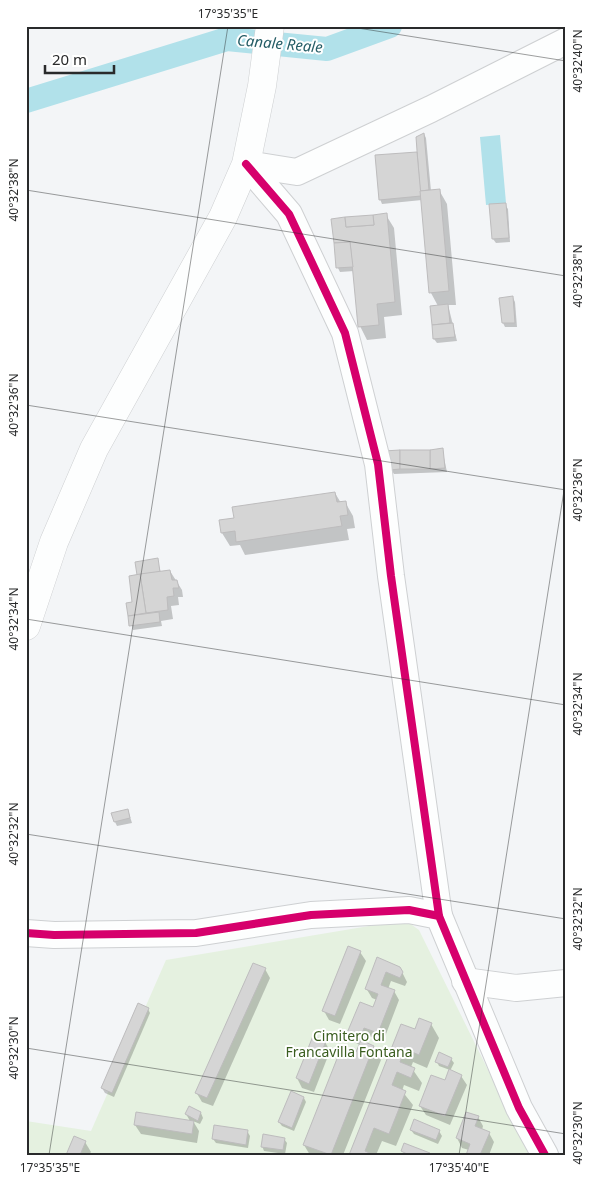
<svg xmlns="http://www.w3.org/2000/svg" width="592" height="1181" viewBox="0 0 592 1181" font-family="'Noto Sans',sans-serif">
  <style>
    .green { fill: #e5f1e0 }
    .water { fill: #b1e1ea }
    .shadow { fill: #0003 }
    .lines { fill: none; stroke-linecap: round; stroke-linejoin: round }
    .canal { stroke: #b1e1ea; stroke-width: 24 }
    .building { fill: #d5d5d5; stroke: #bdbcbd }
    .minor-casing { stroke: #ced0d2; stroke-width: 28 }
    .tertiary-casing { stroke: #ced0d2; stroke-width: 29 }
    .minor { stroke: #fdfefe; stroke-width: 26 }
    .tertiary { stroke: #fdfefe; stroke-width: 28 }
    .cycleway-casing { stroke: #fff; stroke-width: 11 }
    .cycleway { stroke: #d6006c; stroke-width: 8 }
    .ticks { fill: none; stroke: #292a2b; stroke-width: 1; stroke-opacity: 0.45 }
    .labels { text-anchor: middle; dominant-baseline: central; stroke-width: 4; stroke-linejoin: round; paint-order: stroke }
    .park-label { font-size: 14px; fill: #3a5d1f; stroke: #fff }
    .water-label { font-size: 15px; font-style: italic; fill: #255d66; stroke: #fff }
    .neatline { fill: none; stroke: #292a2b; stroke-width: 2 }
    .ticks-label { font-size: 12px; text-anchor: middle; fill: #292a2b }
  </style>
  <rect width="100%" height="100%" fill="#f3f5f7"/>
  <path class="green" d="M405 920 419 930 530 1155H26V1121L91 1131 166 960Z"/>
  <path class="water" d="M500 135 506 203 486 205 480 137Z"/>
  <g class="shadow">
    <path d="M424 134 426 138 431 191 439 190 447 204 456 305H448L457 341 437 343 434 339 432 307 438 306 431 293 422 200 382 204 380 199 376 157 418 153Z"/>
    <path d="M505 205 508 209 510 242 496 243 493 239Z"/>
    <path d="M386 215 394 228 402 315 384 317 386 338 367 340 360 326 354 271 340 272 338 268Z"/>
    <path d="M513 298 515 302 517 327H505L503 323 501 299Z"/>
    <path d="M442 449 447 472 394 474 391 469 431 452Z"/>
    <path d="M335 493 341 503 345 502 353 516 355 528 347 529 349 540 245 555 240 545 230 546 222 533 235 519Z"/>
    <path d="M157 560 161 573 170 571 182 590 183 597H178L179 605 171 606 173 619 161 621 162 626 133 630 128 604 134 603 138 576Z"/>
    <path d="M563 664H566V675L564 672Z"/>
    <path d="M128 810 132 823 117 826 115 822Z"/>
    <path d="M360 952 366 961 340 1024 329 1020 324 1011Z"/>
    <path d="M378 959 400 968 407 982 405 986 391 981 388 989 394 991 399 1000 383 1042 369 1036 367 1044 373 1047 381 1060 343 1155H310L304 1145 360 1045 354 1042 349 1033 374 1008 377 1000 372 998 366 988Z"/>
    <path d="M265 969 270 978 213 1106 202 1102 196 1092Z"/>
    <path d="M148 1009 150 1013 114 1097 105 1093 102 1088Z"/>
    <path d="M431 1024 439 1038 427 1068 413 1062 411 1067 422 1083 419 1091 404 1085 402 1091 413 1105 396 1146 382 1141 376 1155H350L402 1025 415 1031Z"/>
    <path d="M325 1042 330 1051 314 1092 302 1088 297 1078Z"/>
    <path d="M451 1059 454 1063 450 1071 461 1076 467 1085 450 1125 426 1115 420 1106 446 1082 450 1070 439 1066 437 1062Z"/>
    <path d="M304 1098 306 1102 294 1131 282 1126 279 1122Z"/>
    <path d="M190 1108 201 1113 203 1118 200 1124 193 1121 199 1131 197 1143 141 1134 135 1125 190 1121 186 1114Z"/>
    <path d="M478 1117 483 1126 482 1130 489 1133 494 1142 489 1155H467L469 1150 462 1148 457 1138Z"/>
    <path d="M411 1130 439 1131 442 1136 438 1144 414 1134Z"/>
    <path d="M247 1131 250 1136 248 1148 216 1143 213 1139Z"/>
    <path d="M284 1139 287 1143 285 1154 264 1151 262 1146Z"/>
    <path d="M85 1142 91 1152 89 1155H67Z"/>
  </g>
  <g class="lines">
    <path class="canal" d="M26 101 227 39 327 49 390 26"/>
  </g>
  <g class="building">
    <path d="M424 133 429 190 420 191 416 137Z"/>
    <path d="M417 152 421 196 379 200 375 155Z"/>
    <path d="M440 189 449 291 429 293 420 191Z"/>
    <path d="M506 203 509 238 492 239 489 204Z"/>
    <path d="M387 213 395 302 377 304 379 325 358 327 350 242 334 243 331 219 345 217 346 227 374 225 373 215Z"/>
    <path d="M373 215 374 225 346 227 345 217Z"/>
    <path d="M350 242 353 267 336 268 334 243Z"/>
    <path d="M513 296 515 323H502L499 298Z"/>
    <path d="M448 304 450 323 432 325 430 306Z"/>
    <path d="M453 323 455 337 433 339 432 325Z"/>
    <path d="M443 448 445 468 430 469V450Z"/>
    <path d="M400 450V469L390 470 384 451Z"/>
    <rect x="400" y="450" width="30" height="19"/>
    <path d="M335 492 337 502 346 501 348 515 340 516 342 526 236 542 235 531 221 533 219 520 234 518 232 507Z"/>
    <path d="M158 558 160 572 137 575 135 562Z"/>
    <path d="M170 570 172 580H177L179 588H173L174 596 167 597 168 610 146 613 140 574Z"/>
    <path d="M140 574 146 613 128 616 126 603 132 602 129 576Z"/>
    <path d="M159 612 160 622 129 626 128 616Z"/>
    <path d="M128 809 130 818 114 822 111 813Z"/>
    <path d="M348 946 361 951 335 1016 322 1011Z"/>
    <path d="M377 957 400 967 403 972 400 978 386 972 381 985 395 990 378 1033 364 1028 360 1039 347 1033 360 1002 373 1007 378 994 365 989Z"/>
    <path d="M253 963 266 968 207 1098 195 1093Z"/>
    <path d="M138 1003 149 1008 112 1093 101 1088Z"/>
    <path d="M419 1018 432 1023 419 1055 405 1049 400 1062 415 1068 411 1078 397 1072 392 1085 406 1091 389 1134 374 1128 365 1151 374 1155H349L401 1024 415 1029Z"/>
    <path d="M313 1036 326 1041 309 1084 296 1078Z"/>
    <path d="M361 1040 374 1046 331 1155 303 1145 342 1046 356 1052Z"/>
    <path d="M439 1052 452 1058 448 1067 435 1062Z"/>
    <path d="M449 1069 462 1075 445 1116 419 1106 431 1075 445 1080Z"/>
    <path d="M291 1091 304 1097 292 1128 278 1122Z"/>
    <path d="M189 1106 201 1112 198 1121 185 1114Z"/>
    <path d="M136 1112 194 1121 192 1134 134 1125Z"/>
    <path d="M466 1112 479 1116 475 1126 490 1132 480 1155H466L470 1144 456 1138Z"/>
    <path d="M414 1119 440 1130 436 1140 410 1130Z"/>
    <path d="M214 1125 248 1130 246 1145 212 1139Z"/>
    <path d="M263 1134 285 1138 283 1150 261 1147Z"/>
    <path d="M74 1136 86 1141 80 1155H66Z"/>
    <path d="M404 1143 430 1153V1155H409L401 1151Z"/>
  </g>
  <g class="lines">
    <g class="minor-casing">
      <g id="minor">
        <path d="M246 164 289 214 345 333 378 464 391 576 439 916"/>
        <path d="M246 164 297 172 431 109 566 41"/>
        <path d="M26 933 54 935 196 933 311 915 409 910 439 916 519 1108 545 1155"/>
        <path d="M465 981 516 988 566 983"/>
      </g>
    </g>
    <g class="tertiary-casing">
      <path id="tertiary" d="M26 626 54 542 94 449 223 217 246 164 262 86 270 26"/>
    </g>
    <use href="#minor" class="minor"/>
    <use href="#tertiary" class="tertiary"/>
    <g class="cycleway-casing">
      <g id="cycleway">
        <path d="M246 164 289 214 345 333 378 464 391 576 439 916"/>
        <path d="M26 933 54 935 196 933 311 915 409 910 439 916 519 1108 545 1155"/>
      </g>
    </g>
    <use href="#cycleway" class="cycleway"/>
  </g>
  <path class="ticks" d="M345 26 566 61M26 190 566 276M26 405 566 490M26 619 566 705M26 834 566 919M26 1048 566 1134M49 1155 228 26M459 1155 566 478"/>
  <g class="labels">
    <g class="park-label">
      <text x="349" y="1035">Cimitero di<tspan x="349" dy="16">Francavilla Fontana</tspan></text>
    </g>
    <g class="water-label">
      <text transform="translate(280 43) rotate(5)">Canale Reale</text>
    </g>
  </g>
  <rect width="592" height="1181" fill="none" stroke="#ffffff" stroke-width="55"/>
  <path d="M45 65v8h69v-8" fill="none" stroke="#292a2b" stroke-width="2.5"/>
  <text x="52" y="65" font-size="15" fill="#292a2b" stroke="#ffffff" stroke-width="4" paint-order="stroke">20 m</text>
  <rect x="28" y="28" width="536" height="1126" class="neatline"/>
  <g class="ticks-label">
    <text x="228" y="18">17°35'35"E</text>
    <text transform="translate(578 61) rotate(-90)" y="4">40°32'40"N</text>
    <text transform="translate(14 190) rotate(-90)" y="4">40°32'38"N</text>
    <text transform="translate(578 276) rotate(-90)" y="4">40°32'38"N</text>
    <text transform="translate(14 405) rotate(-90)" y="4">40°32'36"N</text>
    <text transform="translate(578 490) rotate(-90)" y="4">40°32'36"N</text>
    <text transform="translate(14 619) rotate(-90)" y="4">40°32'34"N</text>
    <text transform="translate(578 704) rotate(-90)" y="4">40°32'34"N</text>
    <text transform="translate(14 834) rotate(-90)" y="4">40°32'32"N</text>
    <text transform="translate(578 919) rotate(-90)" y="4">40°32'32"N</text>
    <text transform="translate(14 1048) rotate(-90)" y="4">40°32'30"N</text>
    <text transform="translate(578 1133) rotate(-90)" y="4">40°32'30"N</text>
    <text x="50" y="1172">17°35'35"E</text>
    <text x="459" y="1172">17°35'40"E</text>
  </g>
</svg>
